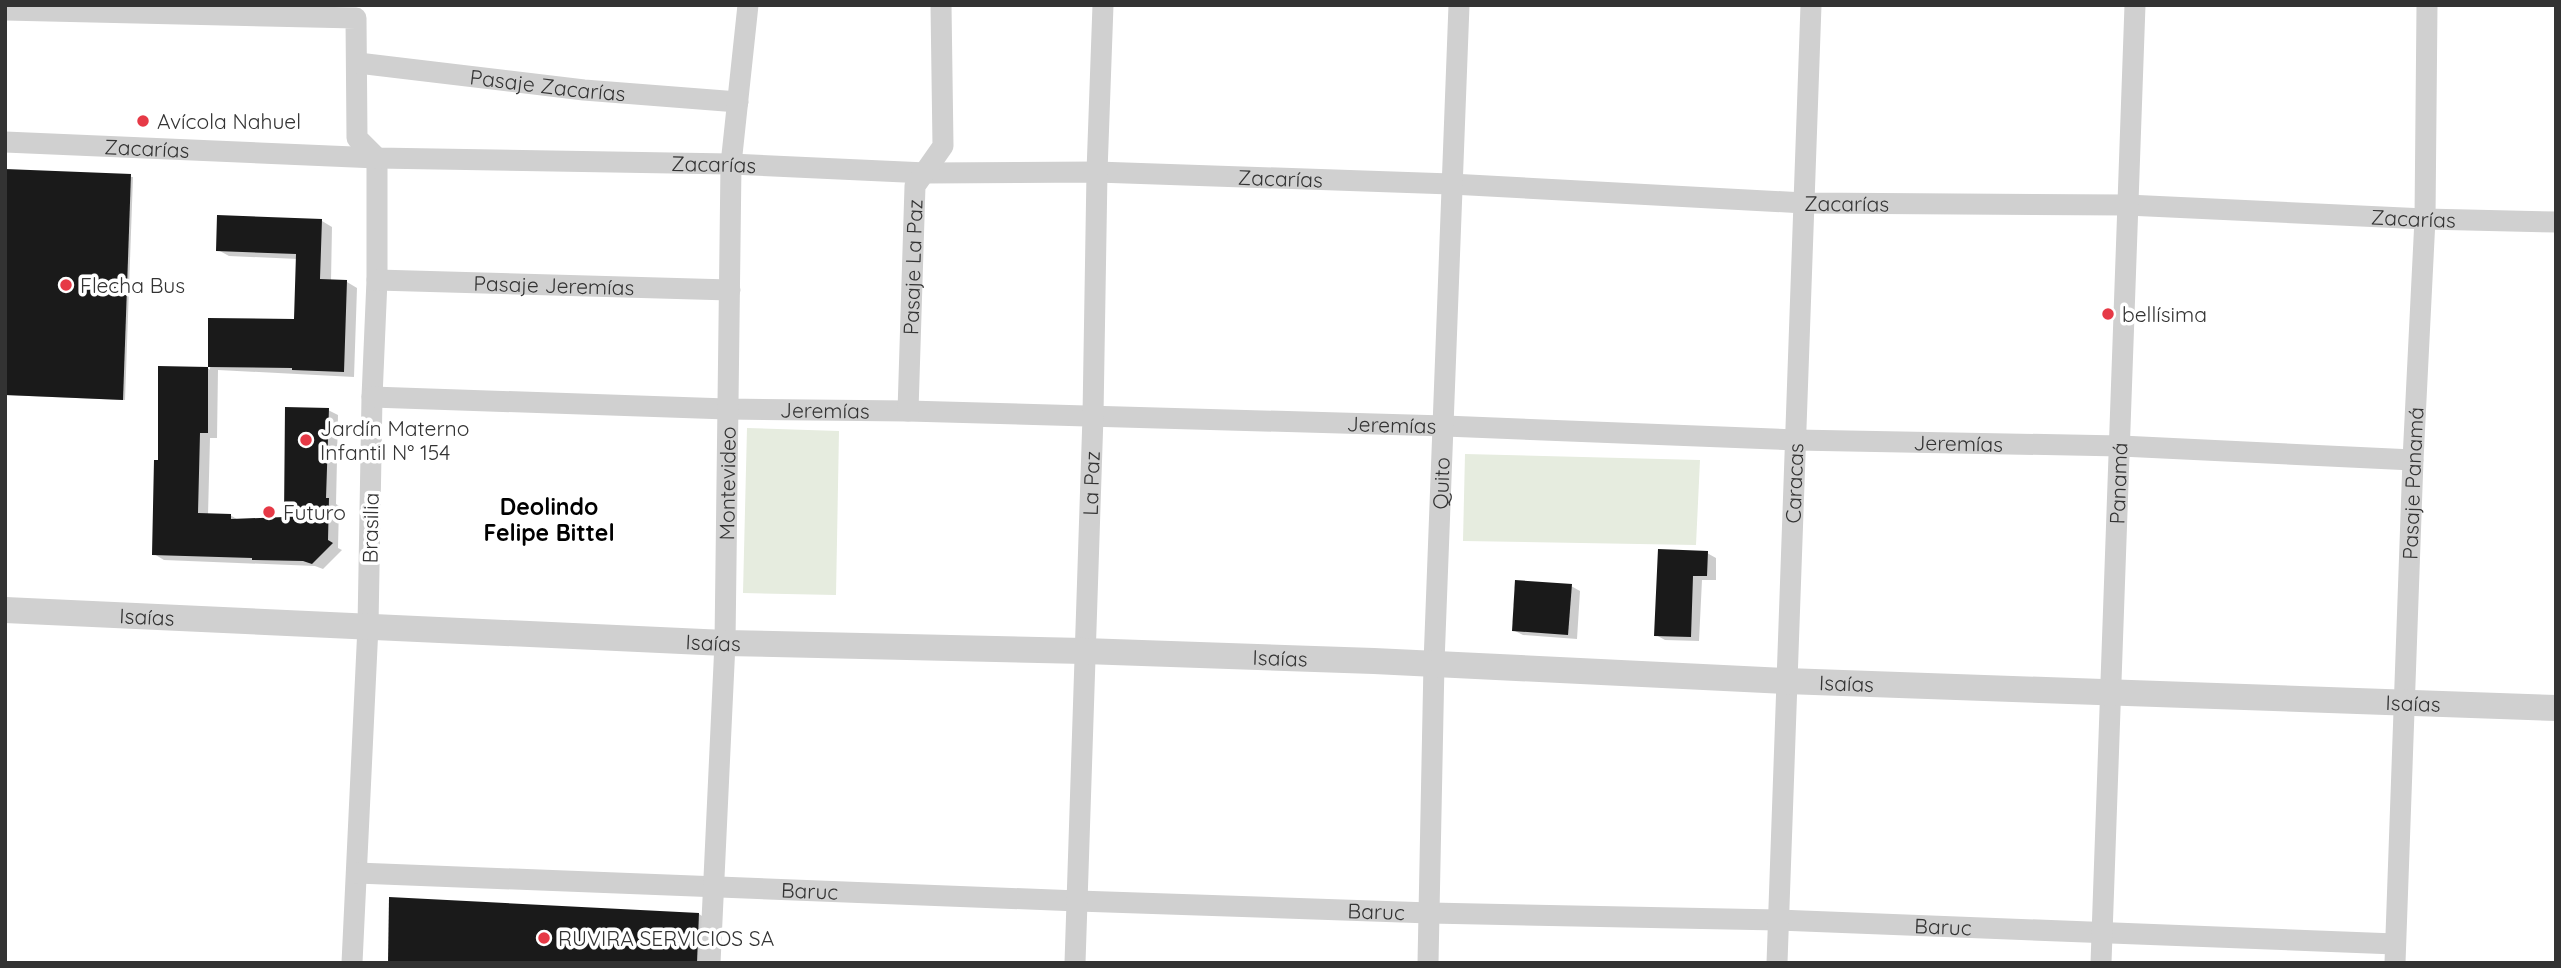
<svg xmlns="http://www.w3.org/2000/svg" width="2561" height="968" viewBox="0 0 2561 968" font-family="Quicksand,sans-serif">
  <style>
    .green { fill: #e6ecdf }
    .shadow { fill: #0003 }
    .building { fill: #1a1a1a }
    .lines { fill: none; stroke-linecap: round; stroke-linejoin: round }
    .minor { stroke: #d0d0d0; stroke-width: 21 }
    .tertiary { stroke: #d0d0d0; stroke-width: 26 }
    .poi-dot { fill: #e63946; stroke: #fff; stroke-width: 2.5 }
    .labels { text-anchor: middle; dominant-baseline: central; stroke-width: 7; stroke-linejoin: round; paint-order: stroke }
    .street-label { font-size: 21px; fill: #333; stroke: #fff }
    .poi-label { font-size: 21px; fill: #333; stroke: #fff; text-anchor: start }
    .neighbourhood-label { font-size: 23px; font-weight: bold; fill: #000; stroke: #fff }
  </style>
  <rect width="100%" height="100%" fill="#fff"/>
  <g class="green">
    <path d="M747 428 839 431 836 595 743 593Z"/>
    <path d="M1465 454 1700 460 1696 545 1463 541Z"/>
  </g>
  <g class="shadow">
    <path d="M5 171 133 177 125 400 5 395Z"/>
    <path d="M322 221 332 227 331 281 347 282 357 288 354 377 218 370 217 438H210L208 515H230L240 521 286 519 328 410 338 415 336 504 339 506 338 548 342 550 323 569 315 566 164 560 154 554 160 462 207 368 210 370V320L296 321 298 259 229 256 218 250Z"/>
    <path d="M1707 553 1716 558V580H1702L1699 641 1665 640 1656 635Z"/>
    <path d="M1571 586 1580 591 1577 639 1523 635 1513 630Z"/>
    <path d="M699 914 711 922 710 963H390Z"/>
  </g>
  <g class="building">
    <path d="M5 169 131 174 123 400 5 395Z"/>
    <path d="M217 215 322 219 320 279 347 280 344 372 292 370V368L208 367V318L294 319 296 254 216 251Z"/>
    <path d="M158 366 208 367V433H200L198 513 231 514V519L284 517 285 407 329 408 326 498H329L328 540 333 543 312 564 303 561 252 560V558L152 555 154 460H158Z"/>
    <path d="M1658 549 1708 551 1707 576H1693L1691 637 1654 636Z"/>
    <path d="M1515 580 1572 584 1568 635 1512 631Z"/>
    <path d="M389 897 699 913 697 963H388Z"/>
  </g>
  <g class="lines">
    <g class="minor">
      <path d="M5 10 356 18 357 138 377 158V280L372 397 368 626 352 963"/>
      <path id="s1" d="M358 63 584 90 738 102"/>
      <path id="s2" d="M5 142 377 158 731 164 926 173 1097 172 1451 184 1804 203 2127 205 2425 219 2556 222"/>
      <path id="s3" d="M377 280 730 290"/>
      <path id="s4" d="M372 397 727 409 908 411 1445 426 1796 440 2121 446 2413 460"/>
      <path id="s5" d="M908 411 915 186 943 146 941 5"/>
      <path id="s6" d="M357 873 1078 901 1430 913 1778 920 2395 944"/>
      <path id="s7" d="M710 963 725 643 731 164 748 5"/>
      <path id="s8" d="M1075 963 1093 416 1097 172 1103 5"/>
      <path id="s9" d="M1428 963 1434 663 1459 5"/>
      <path id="s10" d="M1777 963 1811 5"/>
      <path id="s11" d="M2101 963 2135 5"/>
      <path id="s12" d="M2395 963 2413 460 2425 219 2427 5"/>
    </g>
    <path class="tertiary" id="s13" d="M5 610 725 643 1084 651 1374 661 1786 681 2556 708"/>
  </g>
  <g class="poi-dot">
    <circle cx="143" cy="121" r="7"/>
    <circle cx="66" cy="285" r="7"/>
    <circle cx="2108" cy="314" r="7"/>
    <circle cx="306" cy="440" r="7"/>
    <circle cx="269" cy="512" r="7"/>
    <circle cx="544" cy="938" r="7"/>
  </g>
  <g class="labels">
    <g class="street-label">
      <text stroke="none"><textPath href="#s1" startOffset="191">Pasaje Zacarías</textPath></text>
      <text stroke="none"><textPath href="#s2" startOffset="142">Zacarías</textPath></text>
      <text stroke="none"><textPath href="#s2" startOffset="709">Zacarías</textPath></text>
      <text stroke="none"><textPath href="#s2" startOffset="1276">Zacarías</textPath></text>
      <text stroke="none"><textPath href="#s2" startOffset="1843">Zacarías</textPath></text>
      <text stroke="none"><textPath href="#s2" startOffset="2410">Zacarías</textPath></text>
      <text stroke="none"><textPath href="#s5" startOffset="144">Pasaje La Paz</textPath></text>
      <text stroke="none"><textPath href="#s3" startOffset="177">Pasaje Jeremías</textPath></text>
      <text stroke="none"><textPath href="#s4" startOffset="453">Jeremías</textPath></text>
      <text stroke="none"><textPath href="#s4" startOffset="1020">Jeremías</textPath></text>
      <text stroke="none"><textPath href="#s4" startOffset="1587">Jeremías</textPath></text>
      <text stroke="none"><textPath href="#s7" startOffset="480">Montevideo</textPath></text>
      <text stroke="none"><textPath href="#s8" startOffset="480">La Paz</textPath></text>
      <text stroke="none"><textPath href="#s9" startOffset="480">Quito</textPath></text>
      <text stroke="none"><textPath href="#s10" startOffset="480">Caracas</textPath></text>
      <text stroke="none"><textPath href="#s11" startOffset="480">Panamá</textPath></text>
      <text stroke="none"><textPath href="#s12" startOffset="480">Pasaje Panamá</textPath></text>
      <text transform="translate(370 528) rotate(-89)">Brasilia</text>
      <text stroke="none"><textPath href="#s13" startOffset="142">Isaías</textPath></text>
      <text stroke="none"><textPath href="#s13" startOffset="709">Isaías</textPath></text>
      <text stroke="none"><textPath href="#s13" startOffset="1276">Isaías</textPath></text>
      <text stroke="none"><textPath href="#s13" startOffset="1843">Isaías</textPath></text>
      <text stroke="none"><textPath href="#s13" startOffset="2410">Isaías</textPath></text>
      <text stroke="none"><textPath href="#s6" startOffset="453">Baruc</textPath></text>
      <text stroke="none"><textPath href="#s6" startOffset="1020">Baruc</textPath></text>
      <text stroke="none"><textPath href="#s6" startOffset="1587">Baruc</textPath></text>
    </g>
    <g class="poi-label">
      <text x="157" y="121">Avícola Nahuel</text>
      <text x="80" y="285">Flecha Bus</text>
      <text x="2122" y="314">bellísima</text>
      <text x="320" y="428">Jardín Materno<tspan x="320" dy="24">Infantil N° 154</tspan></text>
      <text x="283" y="512">Futuro</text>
      <text x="558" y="938">RUVIRA SERVICIOS SA</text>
    </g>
    <g class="neighbourhood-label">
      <text x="549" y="506">Deolindo<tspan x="549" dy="26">Felipe Bittel</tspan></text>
    </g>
  </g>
  <rect width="2561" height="968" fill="none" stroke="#333333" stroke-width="14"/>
</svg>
